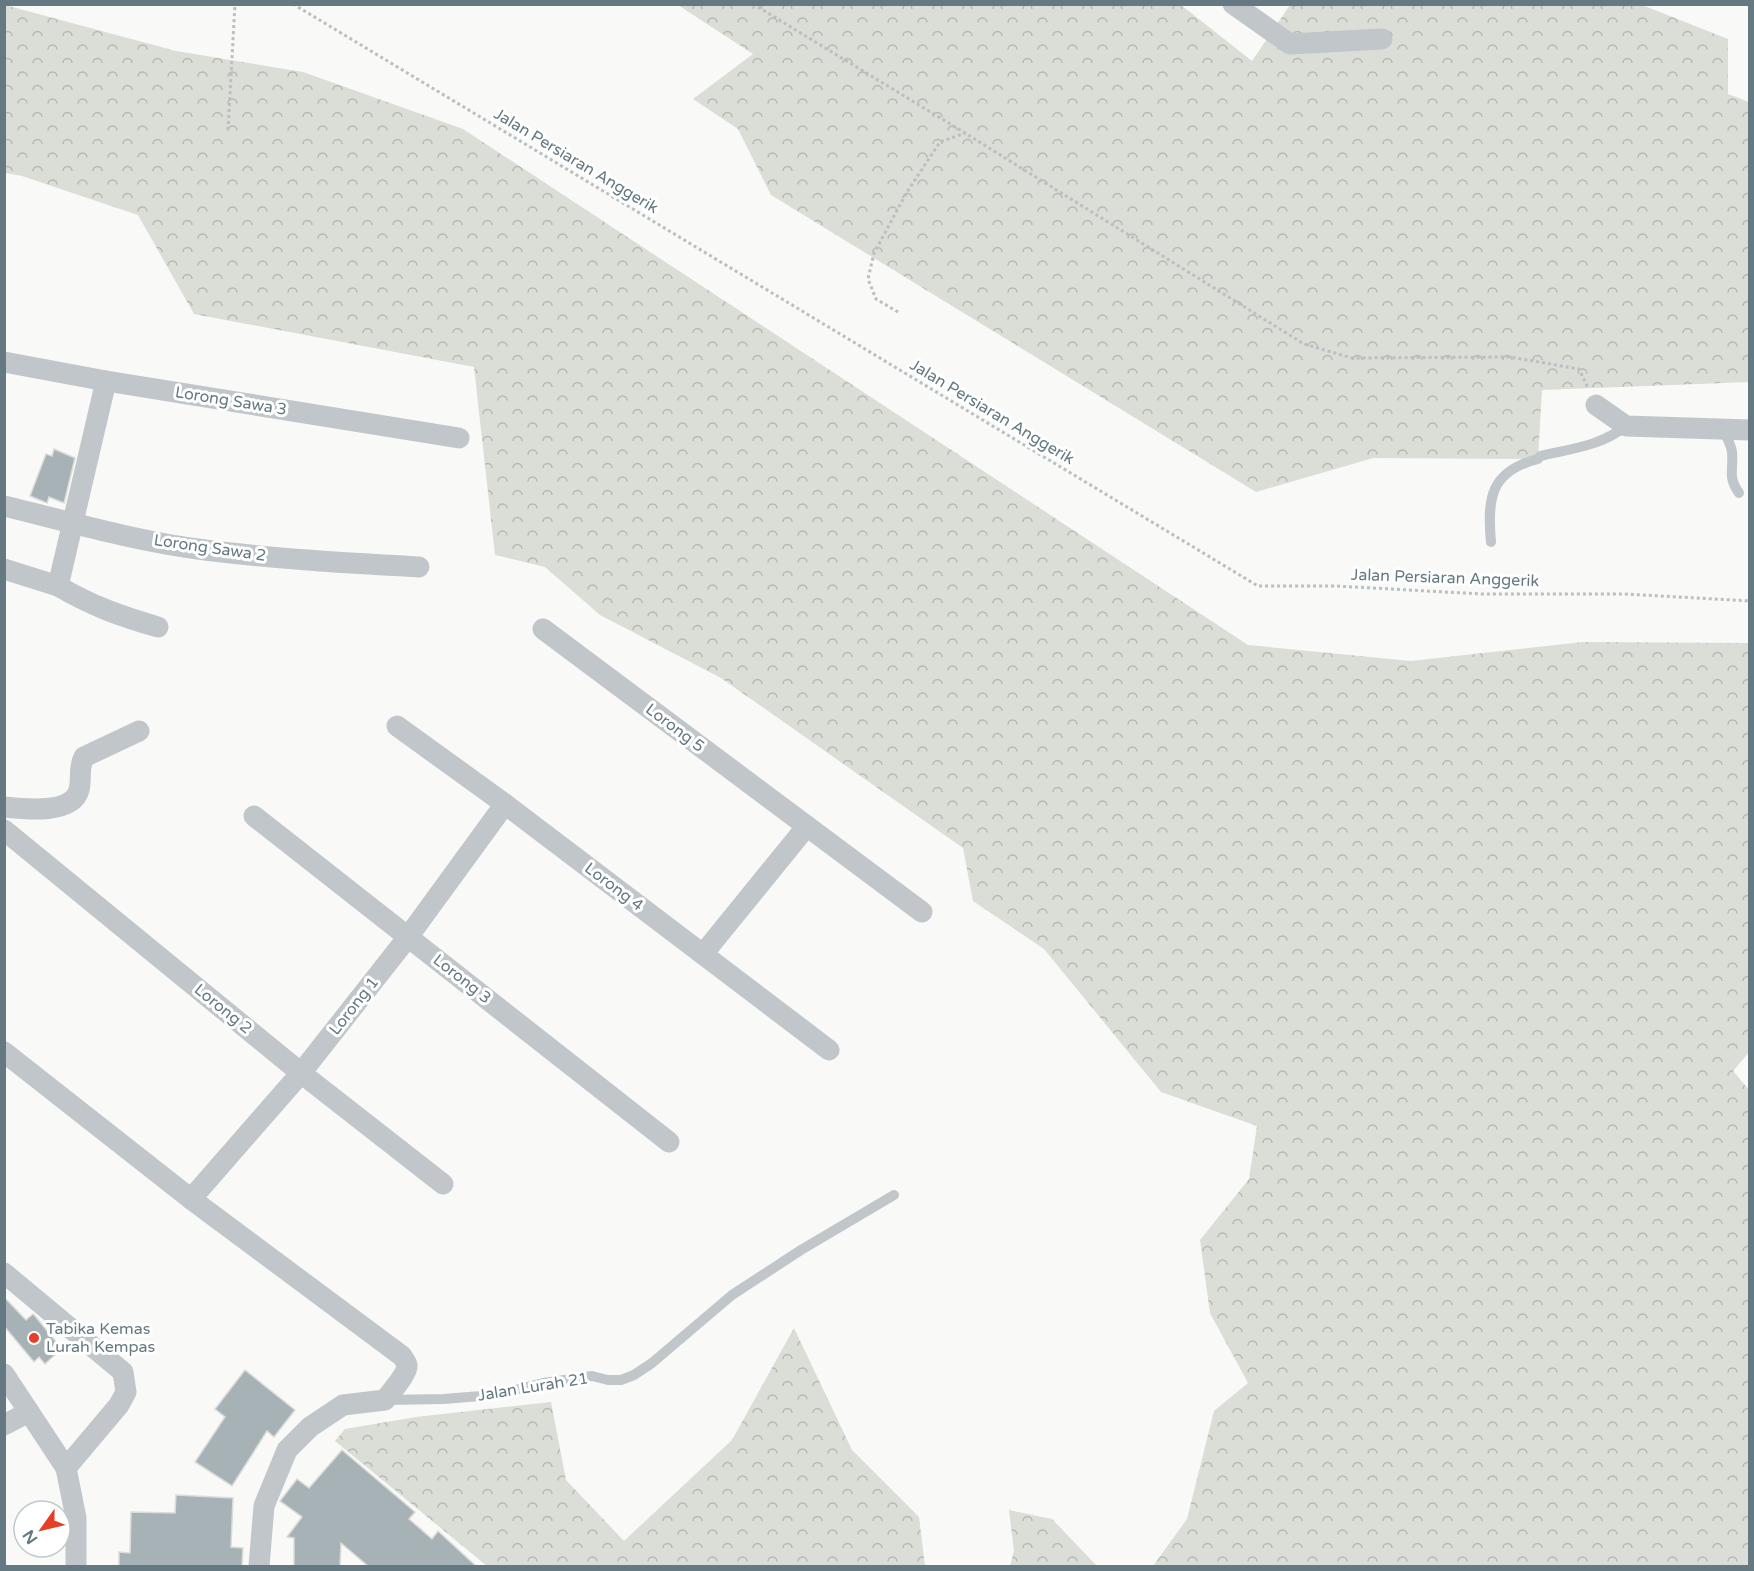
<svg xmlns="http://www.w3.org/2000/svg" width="1754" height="1571" viewBox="0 0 1754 1571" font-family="'Varela Round',sans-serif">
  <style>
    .forest { fill: url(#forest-crowns) }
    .building { fill: #a7b2b6; stroke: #dbdbd9; stroke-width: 1.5 }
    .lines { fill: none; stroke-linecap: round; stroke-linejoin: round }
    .path { stroke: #babfc1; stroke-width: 3; stroke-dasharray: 3 3; stroke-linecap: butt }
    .lane { stroke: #c0c6c9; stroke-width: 10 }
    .street { stroke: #c0c6c9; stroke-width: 21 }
    .poi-dot { fill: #e73e29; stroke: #fff; stroke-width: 2 }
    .labels { text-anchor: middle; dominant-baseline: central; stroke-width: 6; stroke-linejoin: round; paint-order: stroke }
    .street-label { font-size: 16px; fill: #647982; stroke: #fff }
    .poi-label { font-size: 16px; fill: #647982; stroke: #fff; text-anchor: start }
  </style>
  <defs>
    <pattern id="forest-crowns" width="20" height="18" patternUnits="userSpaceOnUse" patternTransform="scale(1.5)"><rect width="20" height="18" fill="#daded6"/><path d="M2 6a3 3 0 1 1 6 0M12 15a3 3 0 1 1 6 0" fill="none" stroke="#b4b9b3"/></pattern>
  </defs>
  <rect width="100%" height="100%" fill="#f9f9f7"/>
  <g class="forest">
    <path d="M5 5 176 51 303 72 463 129 1248 645 1411 661 1583 642 1749 643 1750 1051 1733 1071 1750 1091 1749 1566H1153L1187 1519 1214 1411 1248 1383 1210 1313 1200 1240 1249 1179 1257 1126 1161 1092 1044 949 973 901 963 848 721 678 600 615 545 567 495 555 474 367 194 314 138 215 22 176 5 173Z"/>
    <path d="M678 5H1181L1252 61 1290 5H1642L1728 39V94L1749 102V382L1542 390 1538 459 1373 458 1256 492 771 195 738 129 693 99 753 54Z"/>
    <path d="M794 1328 852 1450 919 1517 925 1566H487L335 1441 345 1429 416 1417 551 1402 566 1480 624 1541 732 1440Z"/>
    <path d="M1009 1510 1052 1519 1097 1566H1010L1014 1551Z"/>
  </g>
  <g class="building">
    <path d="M54 449 75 458 64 503 49 497 47 503 30 496 46 454 52 456Z"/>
    <path d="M4 1297 26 1320 33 1314 35 1316 57 1343 52 1347 57 1353 45 1364 39 1357 34 1362 4 1326Z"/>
    <path d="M245 1370 295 1410 274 1437 267 1431 232 1486 195 1462 225 1417 215 1409Z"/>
    <path d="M342 1450 415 1512 409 1519 432 1539 438 1531 476 1566H368L341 1543 340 1566H294V1538L287 1537 302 1517 280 1501 297 1479 309 1488Z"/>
    <path d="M176 1495 233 1498 231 1547 243 1548 242 1566H119V1552L130 1553 131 1512 175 1513Z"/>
  </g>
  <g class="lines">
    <g class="path">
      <path d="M293 4 1258 586H1336L1482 594H1625L1750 601"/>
      <path d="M753 4 965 133 1304 344 1352 358 1510 357 1579 369 1588 388"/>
      <path d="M228 130 235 4"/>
      <path d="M898 312 876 299 868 279 874 253 907 192 940 142 965 133"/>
    </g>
    <g class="lane">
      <path d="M1723 429C1726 436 1731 444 1732 452 1734 470 1727 476 1739 493"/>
      <path d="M1491 542C1487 499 1490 471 1538 459L1540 456C1570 449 1601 446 1626 426"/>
      <path d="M386 1400 443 1399 494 1395 543 1383 592 1376 608 1380H621L634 1375 652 1363 732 1295 801 1250 894 1195"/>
    </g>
    <g class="street">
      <path d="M1233 4 1290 44 1382 39"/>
      <path d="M4 362 106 381 459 438"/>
      <path d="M1596 405 1626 426 1750 430"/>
      <path d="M4 506C71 522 138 542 205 550 276 559 348 563 419 567"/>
      <path d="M4 569 58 586 106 381"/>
      <path d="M58 586C92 606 120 616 158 627"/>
      <path d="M543 629 922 912"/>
      <path d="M397 726 505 804 829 1050"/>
      <path d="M4 807C24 809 72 815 79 790 82 778 78 768 84 757L139 731"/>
      <path d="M254 816 669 1142"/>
      <path d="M4 830 301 1073 443 1184"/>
      <path d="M703 954 807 826"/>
      <path d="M4 1052 191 1199 402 1356C403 1358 407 1363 407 1365 409 1372 390 1393 385 1400L343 1405 310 1427 287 1450 264 1506 259 1566"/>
      <path d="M191 1199 301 1073 408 937 505 804"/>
      <path d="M4 1273 123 1372 126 1392 119 1405 66 1468"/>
      <path d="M4 1374 66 1468 76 1518V1566"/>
      <path d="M4 1425 29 1412"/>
    </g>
  </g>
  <circle class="poi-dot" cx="34" cy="1338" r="6"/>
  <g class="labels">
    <g class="street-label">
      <text transform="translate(576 161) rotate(31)">Jalan Persiaran Anggerik</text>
      <text transform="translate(231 401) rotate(9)">Lorong Sawa 3</text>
      <text transform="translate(992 412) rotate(31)">Jalan Persiaran Anggerik</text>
      <text transform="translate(210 548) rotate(8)">Lorong Sawa 2</text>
      <text transform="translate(1445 578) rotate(2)">Jalan Persiaran Anggerik</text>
      <text transform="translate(675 728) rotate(37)">Lorong 5</text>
      <text transform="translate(614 887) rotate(37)">Lorong 4</text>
      <text transform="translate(462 979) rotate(38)">Lorong 3</text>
      <text transform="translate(354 1006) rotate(-52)">Lorong 1</text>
      <text transform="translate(223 1009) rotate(39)">Lorong 2</text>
      <text transform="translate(533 1387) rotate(-9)">Jalan Lurah 21</text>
    </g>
    <g class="poi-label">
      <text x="46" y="1329">Tabika Kemas<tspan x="46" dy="18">Lurah Kempas</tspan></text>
    </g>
  </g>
  <rect width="1754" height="1571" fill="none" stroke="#647982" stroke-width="12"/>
  <g transform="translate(42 1529) rotate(236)"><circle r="28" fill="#ffffff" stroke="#c1c9cd" stroke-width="1.5"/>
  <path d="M0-4.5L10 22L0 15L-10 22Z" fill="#e73e29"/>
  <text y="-9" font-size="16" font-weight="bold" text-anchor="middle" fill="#647982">N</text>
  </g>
</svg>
